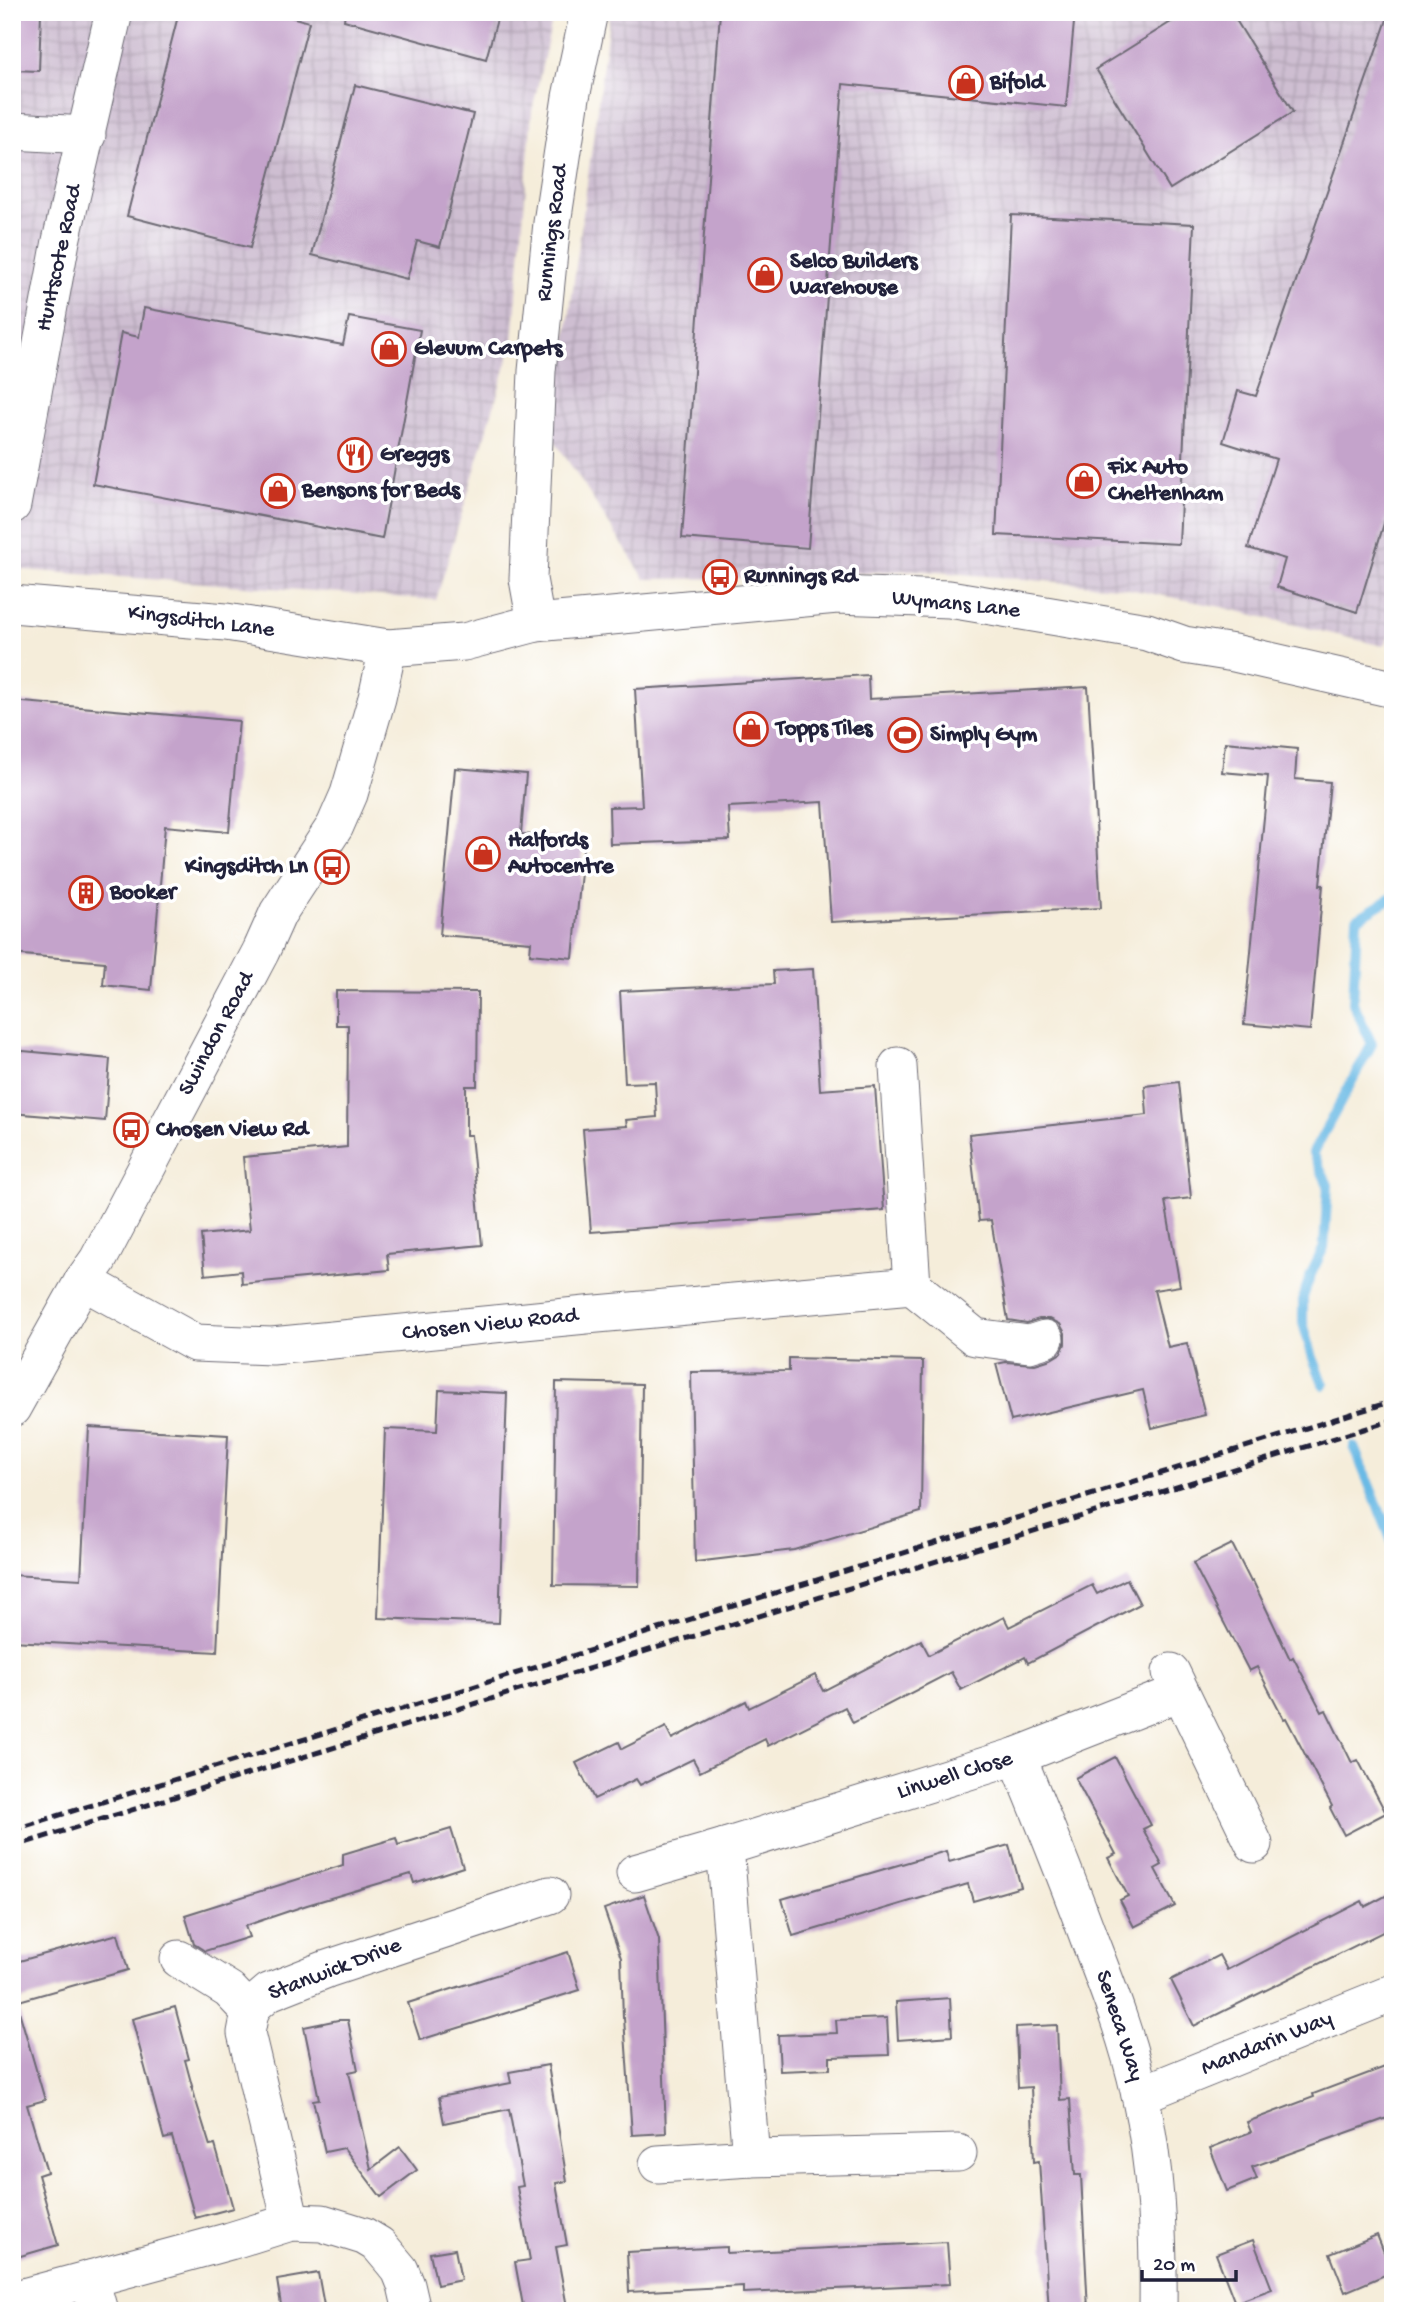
<svg xmlns="http://www.w3.org/2000/svg" width="1405" height="2323" viewBox="0 0 1405 2323" font-family="'Gochi Hand',sans-serif">
  <style>
    .industrial { fill: url(#industrial-grid) }
    .lines { fill: none; stroke-linecap: round; stroke-linejoin: round }
    .stream { stroke: #6bbae5; stroke-width: 10 }
    .building { fill: #c4a3cb }
    .minor-casing { stroke: #6c6973; stroke-width: 39 }
    .minor { stroke: #fff; stroke-width: 37 }
    .rail { stroke: #22223b; stroke-width: 5; stroke-dasharray: 10 5; stroke-linecap: butt }
    .labels { text-anchor: middle; dominant-baseline: central; stroke-width: 7; stroke-linejoin: round; paint-order: stroke }
    .poi-label { font-size: 23px; font-weight: bold; fill: #22223b; stroke: #fff; text-anchor: start }
    .street-label { font-size: 23px; fill: #22223b; stroke: #fff }
  </style>
  <defs>
    <pattern id="industrial-grid" width="8" height="8" patternUnits="userSpaceOnUse" patternTransform="scale(1.75)"><rect width="8" height="8" fill="#cebed1"/><path d="M0 4h8M4 0v8" fill="none" stroke="#b1a3b4"/></pattern>
  </defs>
  <rect width="100%" height="100%" fill="#fff"/>
  <filter id="ink" filterUnits="userSpaceOnUse"><feTurbulence type="fractalNoise" baseFrequency=".0143" numOctaves="2"/><feDisplacementMap in="SourceGraphic" scale="14" xChannelSelector="R" yChannelSelector="G"/><feConvolveMatrix kernelMatrix="1 2 1 2 8 2 1 2 1" color-interpolation-filters="sRGB"/></filter>
  <filter id="wash" filterUnits="userSpaceOnUse"><feTurbulence type="fractalNoise" baseFrequency=".00686" numOctaves="4" result="noise"/><feDisplacementMap in="SourceGraphic" scale="28" xChannelSelector="R" yChannelSelector="G"/><feGaussianBlur stdDeviation="1.57" result="paint"/><feColorMatrix in="noise" values="0 0 0 0 0 0 0 0 0 0 0 0 0 0 0 0 0 1.4 0 .05"/><feComposite in="paint" operator="in"/></filter>
  <g filter="url(#wash)">
    <rect width="100%" height="100%" fill="#f5edda"/>
    <g class="industrial">
      <path d="M12 12H554L532 111 513 342 436 600 12 569Z"/>
      <path d="M610 12H1393V629L1383 646 1217 606 1118 587 914 570 762 578 645 579 553 438Z"/>
    </g>
    <g class="lines">
      <g class="stream">
        <path d="M1324 1385 1313 1358 1303 1323V1297L1311 1274 1324 1247 1328 1185 1313 1153 1372 1044 1353 1003 1357 919 1393 897"/>
        <path d="M1354 1447 1393 1544"/>
      </g>
    </g>
    <g id="blocks">
      <g class="building">
        <path d="M12 12H41L39 71 12 70Z"/>
        <path d="M179 12H273L309 22 250 248 127 216Z"/>
        <path d="M345 12H499L486 59 344 20Z"/>
        <path d="M720 12H1075L1066 107 843 84 808 548 682 538Z"/>
        <path d="M1187 12H1231L1293 112 1170 189 1096 69Z"/>
        <path d="M1389 14 1393 15V494L1357 612 1277 587 1285 559 1248 548 1276 459 1223 442 1238 391 1256 396Z"/>
        <path d="M355 85 473 114 440 247 417 241 407 279 312 255Z"/>
        <path d="M1011 215 1194 224 1179 544 996 535Z"/>
        <path d="M144 308 343 345 349 317 420 330 382 539 93 484 121 333 139 337Z"/>
        <path d="M868 675 869 699 1088 687 1101 908 831 922 823 802 728 807 730 840 610 844 609 807 642 806 635 689Z"/>
        <path d="M12 701 239 721 229 832 165 826 151 990 103 985 105 962 12 954Z"/>
        <path d="M1225 742 1297 749 1295 779 1330 782 1320 885H1323L1310 1030 1244 1024 1268 776 1222 772Z"/>
        <path d="M455 768 526 774 521 834 584 840 573 958 530 954 531 942 440 935Z"/>
        <path d="M813 969 820 1090 875 1086 884 1210 591 1232 583 1129 627 1126 626 1120 657 1117 655 1082 625 1083 620 991 774 984 773 971Z"/>
        <path d="M336 991 478 992 477 1086H466V1135H471L482 1245 387 1254 389 1270 242 1284 241 1271 205 1275 201 1235 250 1230 243 1157 347 1147 348 1025H336Z"/>
        <path d="M12 1050 110 1059 105 1121 12 1113Z"/>
        <path d="M1179 1082 1191 1198 1165 1201 1180 1286 1154 1290 1168 1347 1187 1343 1205 1415 1152 1428 1143 1390 1011 1421 996 1364 1006 1362 1035 1364 1051 1359 1061 1353 1065 1344V1333L1060 1324 1050 1319H1039L1027 1323 1008 1320 991 1220 979 1221 969 1134 1147 1115 1145 1086Z"/>
        <path d="M789 1358 923 1361 921 1512 794 1550 695 1562 691 1372 789 1371Z"/>
        <path d="M556 1382 642 1384 639 1586 553 1585Z"/>
        <path d="M439 1390 507 1393 499 1623 378 1618 385 1429 437 1431Z"/>
        <path d="M89 1427 228 1435 217 1652 12 1641V1575L81 1579Z"/>
        <path d="M1232 1544 1251 1582 1253 1581 1290 1659 1293 1657 1322 1712 1326 1710 1352 1763 1358 1760 1386 1813 1344 1835 1330 1808 1332 1806 1286 1718 1284 1719 1257 1667 1249 1671 1193 1563Z"/>
        <path d="M1127 1579 1140 1604 1028 1663 1025 1657 961 1690 951 1672 853 1723 845 1707 768 1746 765 1739 700 1772 693 1759 640 1785 636 1779 594 1799 576 1763 619 1742 622 1749 666 1727 672 1739 746 1701 749 1708 815 1675 823 1691 921 1640 929 1655 1004 1617 1009 1627 1092 1585 1097 1594Z"/>
        <path d="M1115 1757 1151 1825 1143 1829 1162 1865 1155 1869 1175 1906 1134 1927 1120 1900 1128 1896 1108 1858 1116 1854 1075 1778Z"/>
        <path d="M451 1829 463 1867 414 1883 411 1874 307 1905 245 1926 249 1937 205 1951 194 1944 185 1915 343 1865V1854L396 1838 398 1845Z"/>
        <path d="M1009 1845 1021 1887 973 1901 968 1884 793 1936 782 1899 946 1851 949 1862Z"/>
        <path d="M1393 1892V1927L1194 2026 1171 1980 1219 1955 1227 1970 1362 1901 1365 1907Z"/>
        <path d="M644 1895 659 1940 666 2133 632 2135 624 2018H623L621 1958 604 1909Z"/>
        <path d="M118 1934 128 1970 12 2003V1963Z"/>
        <path d="M568 1952 580 1990 420 2040 408 2003Z"/>
        <path d="M950 1998 952 2036 898 2040 896 2002Z"/>
        <path d="M175 2007 189 2059 185 2060 196 2101 210 2146 215 2145 233 2208 195 2218 172 2137 164 2139 132 2019Z"/>
        <path d="M19 2011 45 2100 27 2105 47 2172 38 2175 58 2245 17 2257 12 2242V2012Z"/>
        <path d="M887 2018 889 2055 830 2057V2069L780 2071 778 2035 837 2033 836 2020Z"/>
        <path d="M338 2020H348L358 2070 349 2072 371 2169 400 2147 417 2170 381 2197 344 2148 325 2152 313 2100 319 2099 304 2027Z"/>
        <path d="M1057 2025 1060 2100 1070 2099 1075 2175H1081L1088 2310 1049 2311 1039 2161 1034 2162 1031 2087 1018 2088 1016 2027Z"/>
        <path d="M1393 2064V2116L1252 2167 1257 2179 1227 2191 1210 2148 1251 2132 1247 2122 1314 2097 1313 2094Z"/>
        <path d="M548 2065 567 2181 556 2183 567 2245 556 2247 567 2307 549 2311H524L515 2262 530 2260 517 2187 523 2186 509 2109 444 2123 439 2097 511 2083 509 2072Z"/>
        <path d="M1377 2235 1392 2272 1345 2292 1330 2254Z"/>
        <path d="M1253 2240 1272 2289 1235 2303 1216 2254Z"/>
        <path d="M947 2242 950 2284 743 2293V2286L629 2292 627 2252 727 2247V2253Z"/>
        <path d="M455 2249 461 2280 437 2285 430 2253Z"/>
        <path d="M318 2273 325 2311H282L277 2280Z"/>
      </g>
    </g>
  </g>
  <g filter="url(#ink)">
    <use href="#blocks" fill-opacity="0" stroke="#6c6973" stroke-width="2"/>
    <g class="lines">
      <g class="minor-casing">
        <g id="minor">
          <path d="M12 131 87 135"/>
          <path d="M12 505 61 241 114 12"/>
          <path d="M12 604 226 622 388 648 464 642 536 623 837 595 949 599 1147 632 1184 645 1234 653 1393 689"/>
          <path d="M536 623 528 579 537 371 552 223 571 97 589 12"/>
          <path d="M898 1066 912 1286 975 1337 1029 1344 1045 1339"/>
          <path d="M83 1281 195 1343 272 1346 586 1315 912 1286"/>
          <path d="M12 1408 83 1281 98 1260 261 951 278 913 335 826 349 794 377 698 388 648"/>
          <path d="M1171 1672 1254 1844"/>
          <path d="M1017 1756C1043 1819 1068 1881 1091 1944 1110 1993 1129 2043 1140 2095 1156 2166 1159 2238 1158 2311"/>
          <path d="M725 1847 751 2158"/>
          <path d="M635 1873 725 1847 1017 1756 1180 1692"/>
          <path d="M179 1959 229 1990 250 2012"/>
          <path d="M1140 2095 1393 1993"/>
          <path d="M658 2164 751 2158 958 2153"/>
          <path d="M291 2222 246 2033 250 2012 255 2004 269 1992 327 1969 550 1895"/>
          <path d="M90 2279 99 2311"/>
          <path d="M12 2300 230 2241 291 2222 322 2223 364 2236 379 2245 400 2270 406 2285 412 2311"/>
        </g>
      </g>
      <use href="#minor" class="minor"/>
      <g class="rail">
        <path d="M12 1830 1393 1401"/>
        <path d="M12 1847 1393 1420"/>
      </g>
    </g>
  </g>
  <defs>
    <g id="shop-ring" transform="scale(1.75)"><circle r="9.5" fill="#fff" stroke="#c8321e" stroke-width="1.5"/><path d="M-5-2.5h2.3a2.7 3.5 0 0 1 5.4 0H5L5.5 6h-11ZM-1.5-2.5h3a1.5 2.3 0 0 0-3 0Z" fill="#c8321e"/></g>
    <g id="restaurant-ring" transform="scale(1.75)"><circle r="9.5" fill="#fff" stroke="#c8321e" stroke-width="1.5"/><path d="M-5-6h1v4h1v-4h1v4h1v-4h1v5L-1.5 .5V6h-2V.5L-5-1ZM5-6V6H3V1.5H1.5Q1.5-4 5-6Z" fill="#c8321e"/></g>
    <g id="bus-ring" transform="scale(1.75)"><circle r="9.5" fill="#fff" stroke="#c8321e" stroke-width="1.5"/><path d="M-5-6H5V4H4V6H2V4H-2V6H-4V4H-5ZM-3.5-4V0h7V-4ZM-3.5 1.2v1.5H-2V1.2ZM2 1.2v1.5H3.5V1.2Z" fill="#c8321e"/></g>
    <g id="stadium-ring" transform="scale(1.75)"><circle r="9.5" fill="#fff" stroke="#c8321e" stroke-width="1.5"/><path d="M0-5a6.5 5 0 1 0 0 10a6.5 5 0 1 0 0-10ZM-3.5-1.8h7v3.6h-7Z" fill="#c8321e"/></g>
    <g id="building-ring" transform="scale(1.75)"><circle r="9.5" fill="#fff" stroke="#c8321e" stroke-width="1.5"/><path d="M-4-6H4V6H1V3H-1V6H-4ZM-2.5-4.3h1.7v1.8h-1.7ZM.8-4.3h1.7v1.8H.8ZM-2.5-1h1.7V.8h-1.7ZM.8-1h1.7V.8H.8Z" fill="#c8321e"/></g>
  </defs>
  <g fill-rule="evenodd">
    <use href="#shop-ring" x="966" y="83"/>
    <use href="#shop-ring" x="765" y="275"/>
    <use href="#shop-ring" x="389" y="349"/>
    <use href="#restaurant-ring" x="355" y="455"/>
    <use href="#shop-ring" x="1084" y="481"/>
    <use href="#shop-ring" x="278" y="491"/>
    <use href="#bus-ring" x="720" y="577"/>
    <use href="#shop-ring" x="751" y="729"/>
    <use href="#stadium-ring" x="905" y="735"/>
    <use href="#shop-ring" x="483" y="854"/>
    <use href="#bus-ring" x="332" y="867"/>
    <use href="#building-ring" x="86" y="893"/>
    <use href="#bus-ring" x="131" y="1130"/>
  </g>
  <g class="labels">
    <g class="poi-label">
      <text x="990" y="83">Bifold</text>
      <text x="790" y="262">Selco Builders<tspan x="790" dy="26">Warehouse</tspan></text>
      <text x="414" y="349">Glevum Carpets</text>
      <text x="380" y="455">Greggs</text>
      <text x="1108" y="468">Fix Auto<tspan x="1108" dy="26">Cheltenham</tspan></text>
      <text x="302" y="491">Bensons for Beds</text>
      <text x="744" y="577">Runnings Rd</text>
      <text x="776" y="729">Topps Tiles</text>
      <text x="930" y="735">Simply Gym</text>
      <text x="508" y="841">Halfords<tspan x="508" dy="26">Autocentre</tspan></text>
      <text x="308" y="867" text-anchor="end">Kingsditch Ln</text>
      <text x="110" y="893">Booker</text>
      <text x="156" y="1130">Chosen View Rd</text>
    </g>
    <g class="street-label">
      <text transform="translate(553 233) rotate(-83)">Runnings Road</text>
      <text transform="translate(60 258) rotate(-78)">Huntscote Road</text>
      <text transform="translate(956 605) rotate(6)">Wymans Lane</text>
      <text transform="translate(201 622) rotate(7)">Kingsditch Lane</text>
      <text transform="translate(217 1034) rotate(-62)">Swindon Road</text>
      <text transform="translate(490 1325) rotate(-6)">Chosen View Road</text>
      <text transform="translate(955 1776) rotate(-17)">Linwell Close</text>
      <text transform="translate(335 1970) rotate(-21)">Stanwick Drive</text>
      <text transform="translate(1119 2026) rotate(72)">Seneca Way</text>
      <text transform="translate(1267 2044) rotate(-22)">Mandarin Way</text>
    </g>
  </g>
  <rect width="1405" height="2323" fill="none" stroke="#fff" stroke-width="42"/>
  <path d="M1142 2270v10h94v-10" fill="none" stroke="#22223b" stroke-width="3.5"/>
  <text x="1153" y="2270" font-size="21" fill="#22223b" stroke="#ffffff" stroke-width="5" paint-order="stroke">20 m</text>
</svg>
